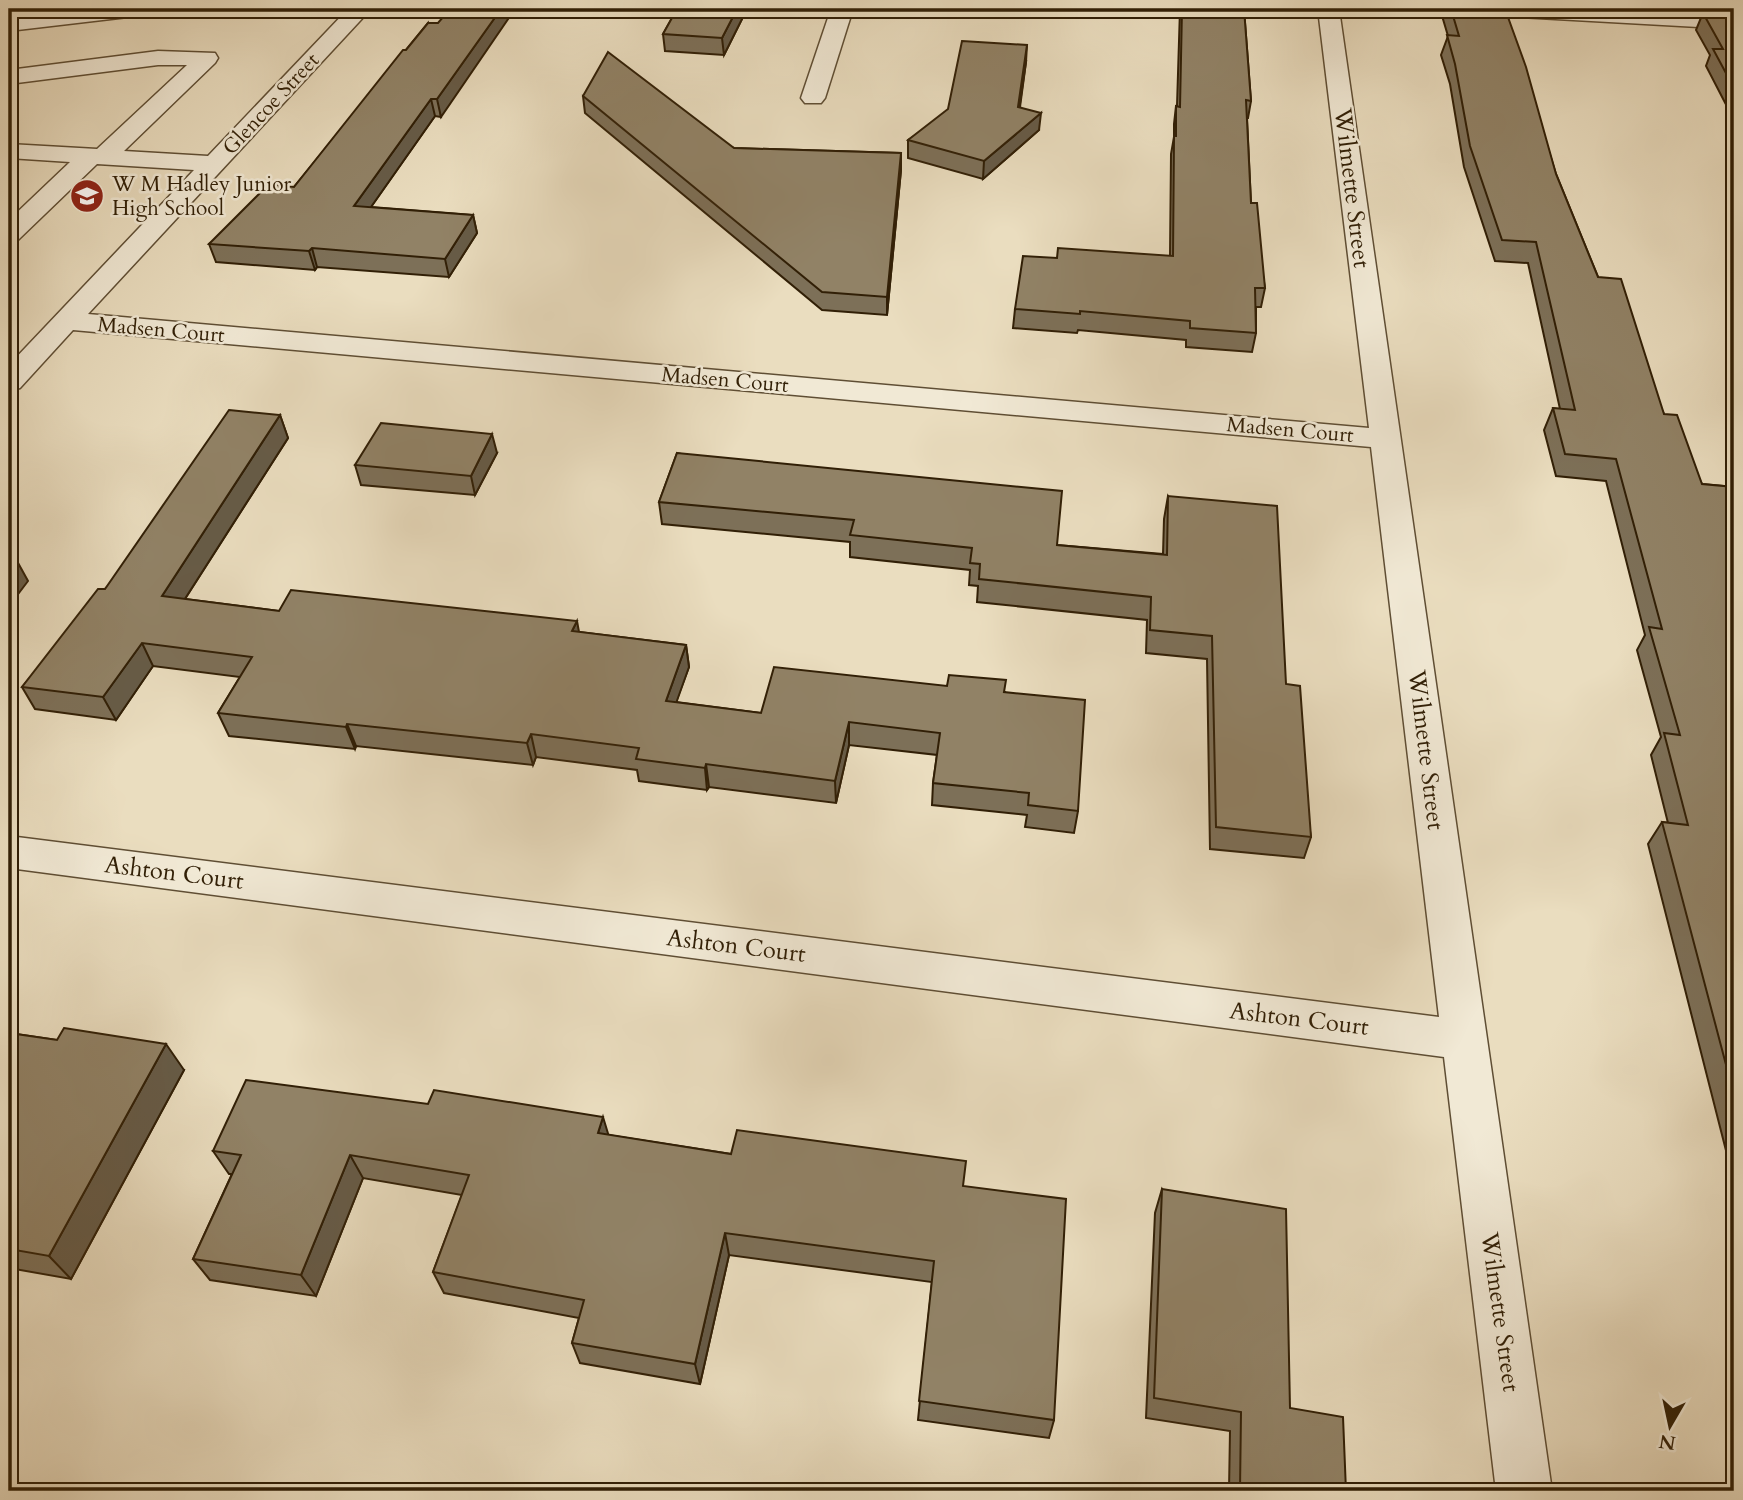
<svg xmlns="http://www.w3.org/2000/svg" width="1743" height="1500" viewBox="0 0 1743 1500" font-family="Cardo,serif">
  <style>
    .lines { fill: none; stroke-linecap: round; stroke-linejoin: round }
    .minor-casing { stroke: #5f4e34; stroke-width: 3 }
    .minor { fill: #f1e9d5; fill-rule: evenodd }
    .wall { fill: #7d7058; stroke: #311f06; stroke-width: 2 }
    .shaded-wall { fill: #665b47; stroke: #311f06; stroke-width: 2 }
    .building { fill: #918266; stroke: #311f06; stroke-width: 2 }
    .labels { text-anchor: middle; dominant-baseline: central; stroke-width: 5; stroke-linejoin: round; paint-order: stroke }
    .far-street-label { font-size: 21px; fill: #311f06; stroke: #f1e9d5 }
    .far-poi-label { font-size: 21px; fill: #311f06; stroke: #f1e9d5; text-anchor: start }
    .street-label { font-size: 24px; fill: #311f06; stroke: #f1e9d5 }
  </style>
  <rect width="100%" height="100%" fill="#eaddbf"/>
  <filter id="stains"><feTurbulence type="fractalNoise" baseFrequency=".00286" numOctaves="4"/><feColorMatrix values="0 0 0 0 .2 0 0 0 0 .09 0 0 0 0 .02 0 0 0 .5 -.17"/></filter>
  <radialGradient id="worn" r=".72"><stop offset=".6" stop-color="#630" stop-opacity="0"/><stop offset="1" stop-color="#630" stop-opacity=".3"/></radialGradient>
  <g class="lines">
    <g class="minor-casing">
      <g id="minor">
        <path d="M92 9H156L153 14 145 15 9 31V19Z"/>
        <path d="M348 9H371L88 314 1369 428 1318 9H1339L1552 1491H1496L1444 1057 9 868V836L1439 1017 1371 447 73 330 20 388 9 391V365L194 170 97 164 18 240 9 242V220L70 162 9 158V144L97 149 187 65H158L9 84V70L158 51 215 53 218 58 215 63 124 151 208 156Z"/>
        <path d="M831 9H853L825 98 821 103H805L801 98Z"/>
        <path d="M1472 9H1594L1734 17V29L1483 15 1475 14Z"/>
      </g>
    </g>
    <use href="#minor" class="minor"/>
  </g>
  <g class="wall">
    <path d="M677 9H745L746 11 724 55 665 51 663 34Z"/>
    <path d="M1180 9H1244L1251 101 1248 118H1247L1251 203 1265 288 1261 307H1256V333L1252 352 1186 347V340L1078 330 1077 333 1013 328 1015 309 1057 258 1170 256 1171 154 1174 137V124L1176 106H1177Z"/>
    <path d="M1440 9H1505L1556 174 1598 277 1664 414 1702 484 1734 487V1182L1648 844 1662 822 1668 823 1651 755 1661 737 1637 650 1645 635 1606 481 1556 476 1544 430 1553 408 1560 409 1528 263 1495 261 1464 167 1450 84 1441 55 1448 36Z"/>
    <path d="M1685 9H1734V120L1706 66 1710 55 1696 30 1703 13 1687 12Z"/>
    <path d="M428 23 441 117 435 116 371 207 473 215 477 233 449 277 317 267 315 270 216 262 209 244 294 187Z"/>
    <path d="M1026 62 1020 107 1039 130 983 179 908 158V140Z"/>
    <path d="M583 96 734 148 901 153V170L887 315 822 310 585 113Z"/>
    <path d="M280 415 288 438 185 599 279 611 579 632 686 645 689 667 676 702 761 713 1005 692 1078 811 1074 833 1025 827 1027 815 932 805 933 783 937 755 849 745 836 803 709 787 707 790 639 781 637 770 536 757 533 765 356 746 355 749 229 736 218 713 240 677 153 666 116 720 35 709 22 687 105 589Z"/>
    <path d="M497 453 475 495 361 485 355 465Z"/>
    <path d="M677 453 1057 545 1163 554 1164 519 1168 496 1286 684 1311 837 1304 858 1210 849 1207 659 1146 653 1147 620 977 602 978 586 969 585 970 570 850 557V542L662 524 659 502Z"/>
    <path d="M9 1033 57 1040 184 1070 71 1279 9 1268Z"/>
    <path d="M608 1135 731 1154 963 1186 1054 1420 1049 1438 918 1420 932 1282 729 1255 700 1384 580 1363 572 1343 579 1318 444 1293 433 1272 462 1195 363 1178 316 1296 210 1280 193 1259 232 1174H229L213 1151Z"/>
    <path d="M1162 1189 1290 1408 1346 1491H1229L1230 1431 1146 1418 1155 1213Z"/>
  </g>
  <g class="shaded-wall">
    <path d="M501 9H515L441 117 437 99Z"/>
    <path d="M737 9H745L746 11 724 55 722 38Z"/>
    <path d="M1027 45 1026 62 1017 124 1018 107Z"/>
    <path d="M431 99 435 116 359 224 354 206Z"/>
    <path d="M1041 113 1039 130 983 179 984 161Z"/>
    <path d="M901 153V170L887 315V297Z"/>
    <path d="M473 215 477 233 449 277 445 259Z"/>
    <path d="M312 248 317 267 315 270 309 251Z"/>
    <path d="M280 415 288 438 172 619 162 596Z"/>
    <path d="M492 434 497 453 475 495 471 476Z"/>
    <path d="M17 561 28 581 9 606V572Z"/>
    <path d="M577 621 581 643 572 631Z"/>
    <path d="M142 643 153 666 116 720 103 697Z"/>
    <path d="M686 645 689 667 669 723 666 701Z"/>
    <path d="M849 722V745L836 803 835 781Z"/>
    <path d="M347 724 356 746 355 749 346 727Z"/>
    <path d="M531 734 536 757 533 765 527 743Z"/>
    <path d="M706 764 709 787 707 790 705 768Z"/>
    <path d="M166 1044 184 1070 71 1279 49 1256Z"/>
    <path d="M603 1117 610 1140 598 1133Z"/>
    <path d="M350 1155 363 1178 316 1296 301 1275Z"/>
    <path d="M725 1233 729 1255 700 1384 695 1364Z"/>
  </g>
  <g class="building">
    <path d="M450 9H501L437 99H431L354 206 473 215 445 259 312 248 309 251 209 244 269 184 294 187 403 50H406L428 23H438Z"/>
    <path d="M677 9H737L722 38 663 34Z"/>
    <path d="M1182 9H1244L1251 101 1246 100 1251 203H1257L1265 288H1255L1256 333 1190 328V321L1080 311V314L1015 309 1023 256 1057 258 1058 248 1173 256 1174 136H1176V106L1180 107Z"/>
    <path d="M1451 9H1505L1526 67 1556 174 1598 277 1621 279 1664 414 1677 415 1702 484 1734 487V1095L1662 822 1688 825 1664 733 1680 735 1649 627 1662 629 1616 459 1565 454 1553 408 1575 410 1536 242 1502 240 1470 146 1455 64 1447 35 1459 36Z"/>
    <path d="M1703 13 1734 14V88L1713 49H1723Z"/>
    <path d="M962 41 1027 45 1018 107 1041 113 984 161 908 140 948 109Z"/>
    <path d="M608 52 734 148 901 153 887 297 822 292 583 96Z"/>
    <path d="M229 410 280 415 162 596 279 611 291 590 577 621 572 631 686 645 666 701 761 713 774 667 947 686 949 675 1006 680 1004 692 1085 700 1078 811 1028 805 1029 793 933 783 940 733 849 722 835 781 706 764 705 768 636 759 639 748 531 734 527 743 347 724 346 727 218 713 252 657 142 643 103 697 22 687 98 589H105Z"/>
    <path d="M381 423 492 434 471 476 355 465Z"/>
    <path d="M677 453 1062 491 1057 545 1167 555 1168 496 1277 506 1286 684 1300 686 1311 837 1216 827 1212 636 1150 630 1151 597 979 579 980 564 970 563 972 548 850 535 854 520 659 502Z"/>
    <path d="M9 561H17L9 572Z"/>
    <path d="M64 1028 166 1044 49 1256 9 1249V1033L57 1040Z"/>
    <path d="M246 1080 428 1104 434 1090 603 1117 598 1133 731 1154 737 1130 966 1161 963 1186 1066 1199 1054 1420 919 1401 934 1261 725 1233 695 1364 572 1343 584 1300 433 1272 469 1175 350 1155 301 1275 193 1259 241 1155 213 1151Z"/>
    <path d="M1162 1189 1286 1209 1290 1408 1343 1417 1346 1491H1250L1240 1490 1241 1412 1154 1398Z"/>
  </g>
  <defs>
    <g id="school-disc" transform="scale(1.75)"><circle r="9.5" fill="#8f2418" stroke="#f1e9d5"/><path d="M0-5L7-2L0 1L-7-2ZM-4 1L0 2.5L4 1V4Q0 6-4 4Z" fill="#fff"/></g>
  </defs>
  <g fill-rule="evenodd">
    <use href="#school-disc" x="87" y="196"/>
  </g>
  <g class="labels">
    <g class="far-street-label">
      <text transform="translate(271 104) rotate(-47)">Glencoe Street</text>
      <text transform="translate(161 330) rotate(5)">Madsen Court</text>
      <text transform="translate(725 380) rotate(5)">Madsen Court</text>
      <text transform="translate(1290 430) rotate(5)">Madsen Court</text>
    </g>
    <g class="far-poi-label">
      <text x="112" y="184">W M Hadley Junior<tspan x="112" dy="24">High School</tspan></text>
    </g>
    <g class="street-label">
      <text transform="translate(1352 188) rotate(83)">Wilmette Street</text>
      <text transform="translate(1426 750) rotate(83)">Wilmette Street</text>
      <text transform="translate(174 873) rotate(7)">Ashton Court</text>
      <text transform="translate(736 946) rotate(7)">Ashton Court</text>
      <text transform="translate(1299 1019) rotate(7)">Ashton Court</text>
      <text transform="translate(1500 1312) rotate(82)">Wilmette Street</text>
    </g>
  </g>
  <rect width="1743" height="1500" fill="none" stroke="#eaddbf" stroke-width="35"/>
  <rect x="10" y="10" width="1722" height="1479" fill="none" stroke="#311f06" stroke-width="3.5"/>
  <rect x="18" y="18" width="1708" height="1465" fill="none" stroke="#311f06" stroke-width="2"/>
  <g transform="translate(1670 1426) rotate(189)" stroke="#f1e9d5" stroke-width="5" paint-order="stroke">
  <path d="M0-5L12 26L0 18L-12 26Z" fill="#311f06"/>
  <text y="-10" font-size="19" font-weight="bold" text-anchor="middle" fill="#311f06">N</text>
  </g>
  <rect width="100%" height="100%" filter="url(#stains)"/>
  <rect width="100%" height="100%" fill="url(#worn)"/>
</svg>
